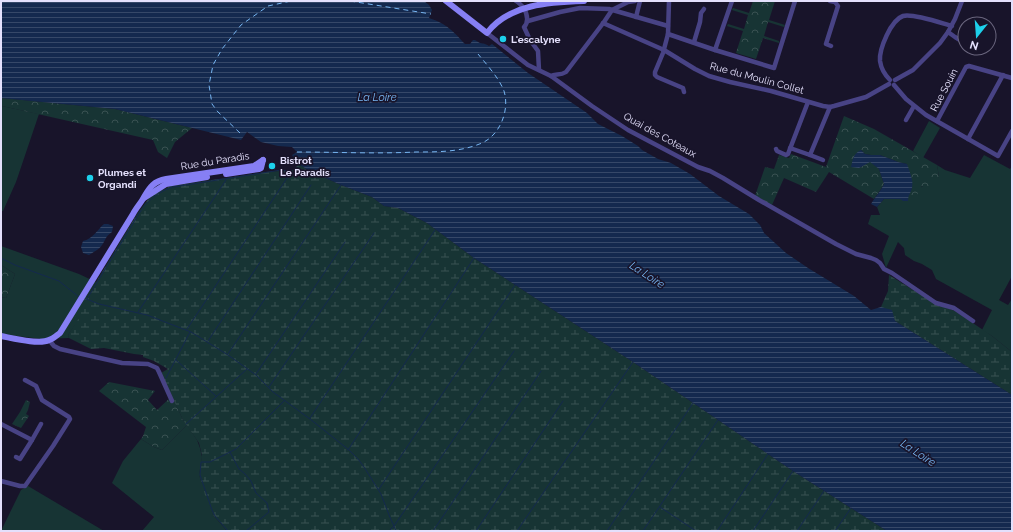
<svg xmlns="http://www.w3.org/2000/svg" width="1013" height="532" viewBox="0 0 1013 532" font-family="Raleway,sans-serif">
  <style>
    .grass { fill: #173434 }
    .forest { fill: url(#forest-crowns) }
    .wetland { fill: url(#wetland-marsh) }
    .water { fill: url(#water-rules) }
    .lines { fill: none; stroke-linecap: round; stroke-linejoin: round }
    .stream { stroke: #14294e; stroke-width: 1 }
    .ferry { stroke: #77b6f3; stroke-width: 1; stroke-dasharray: 5 4; stroke-linecap: butt }
    .street { stroke: #484385; stroke-width: 4.5 }
    .secondary { stroke: #867ff4; stroke-width: 6 }
    .poi-dot { fill: #1dd0eb; stroke: #18142a; stroke-width: 1.5 }
    .labels { text-anchor: middle; dominant-baseline: central; stroke-width: 3.5; stroke-linejoin: round; paint-order: stroke }
    .poi-label { font-size: 10px; font-weight: bold; fill: #e4e0fc; stroke: #18142a; text-anchor: start }
    .street-label { font-size: 10px; fill: #e4e0fc; stroke: #18142a }
    .water-label { font-size: 11px; font-style: italic; fill: #77b6f3; stroke: #18142a }
  </style>
  <defs>
    <pattern id="forest-crowns" width="20" height="18" patternUnits="userSpaceOnUse"><rect width="20" height="18" fill="#173434"/><path d="M2 6a3 3 0 1 1 6 0M12 15a3 3 0 1 1 6 0" fill="none" stroke="#395152"/></pattern>
    <pattern id="wetland-marsh" width="20" height="14" patternUnits="userSpaceOnUse"><rect width="20" height="14" fill="#173434"/><path d="M1 5h8M5 5V1M11 12h8M15 12V8" fill="none" stroke="#395152"/></pattern>
    <pattern id="water-rules" width="6" height="5" patternUnits="userSpaceOnUse"><rect width="6" height="5" fill="#14294e"/><path d="M0 2.5h6" fill="none" stroke="#364868"/></pattern>
  </defs>
  <rect width="100%" height="100%" fill="#18142a"/>
  <g class="grass">
    <path d="M1 98 2 106 39 114 16 182 3 211H1Z"/>
    <path d="M929 121 940 128 923 158 913 151Z"/>
    <path d="M984 155 1010 169 1012 166V276L999 300 1008 305 1012 299V352L992 336 982 330 992 310 936 279 932 270 922 264 914 261 905 255 904 248 898 242 886 268 882 254 889 236 868 224 871 215H880L877 207 884 199H900L939 177 937 165 945 170 970 178Z"/>
    <path d="M1 246 79 274 96 282 87 297 74 315 80 318 68 335 69 338 41 339 1 334V297L6 298 15 274 1 265Z"/>
    <path d="M187 425 197 440 200 448 202 457 199 475 213 515 227 531H142L154 517 112 483 123 461 141 439 154 447 162 450Z"/>
    <path d="M28 486 104 531H1L21 490Z"/>
  </g>
  <g class="forest">
    <path d="M753 1H775L769 20 785 25 784 27 768 22 764 36 779 41V43L763 38 756 59 736 53 743 31 727 26 728 24 744 29 748 15 732 10 733 8 749 13Z"/>
    <path d="M2 98 115 109 192 128 175 142 167 158 158 152 153 140 2 106Z"/>
    <path d="M844 116 874 129 937 165 939 177 930 189 922 186 914 200 908 201V196L912 188 907 164 898 162 880 155H871L865 154 861 150 859 168 870 161 879 169 884 184C881 190 877 194 874 199L829 172 816 192 784 178 772 205 755 196 765 167 774 169 779 155 789 158 791 154 826 167Z"/>
    <path d="M1 265 15 274 6 298 1 297Z"/>
    <path d="M109 382 155 391 148 400 157 410 172 396 183 420 187 425 162 450 154 447 141 439 143 436 146 427 99 391Z"/>
    <path d="M26 400 30 402 28 410 26 414 29 416 21 428 12 424 20 412Z"/>
  </g>
  <g class="wetland">
    <path d="M299 164 315 175 321 176 341 185 372 197 384 206 398 208 427 223 474 258 633 362 793 471 887 531H227L213 515 208 505 199 475 202 455 199 443 183 420 161 373 168 369 154 361 143 357V355L134 354 104 348 91 349 69 338 68 335 79 318 73 315 84 296 87 297 137 214 149 198 156 193 171 186 266 172 293 170Z"/>
    <path d="M889 275 934 303 955 311 992 336 1012 352V395L895 321 881 307 888 291Z"/>
  </g>
  <g class="water">
    <path d="M1 1H424L429 5 432 10 429 18C447 24 453 31 465 44H470L473 40C477 40 477 42 480 43 484 44 484 43 489 46L492 44 528 73 587 113 598 124 622 136 638 146 642 150 658 159 671 163 690 174 719 196 749 214 760 225 764 233 786 253 808 268 854 296 871 310 881 307 892 310 895 321 1012 395V531H887L793 471 633 362 474 258 427 223 398 208 384 206 372 197 341 185 321 176 315 175 299 164 292 155 297 152 292 147 278 146 261 142 247 132 241 140 115 109 1 98Z"/>
    <path d="M861 150 865 154 871 155H880L898 162 907 164C909 171 914 180 912 188 911 193 908 195 908 201H903L900 199H884L877 207 871 204C875 197 881 191 884 184L879 169 870 162 859 168 851 167C853 159 853 154 861 150Z"/>
    <path d="M104 224H108L113 226 112 232C104 238 107 238 102 245 99 250 93 252 89 255L83 253 81 247 83 241C93 239 97 230 104 224Z"/>
  </g>
  <g class="lines">
    <g class="stream">
      <path d="M1 258 15 265 59 281 79 297"/>
      <path d="M84 298 99 304 147 315 191 332 228 355 256 375 273 392 310 419 349 450 358 459 364 467 381 494 389 515 396 531"/>
      <path d="M87 299 140 212C148 200 159 191 173 187L281 170 291 172 187 329"/>
      <path d="M138 312 226 180"/>
      <path d="M208 341 311 185"/>
      <path d="M228 354 341 185"/>
      <path d="M176 360 216 396"/>
      <path d="M256 374 345 242"/>
      <path d="M166 378 190 332"/>
      <path d="M269 387 374 233"/>
      <path d="M310 418 435 230"/>
      <path d="M186 424 247 369"/>
      <path d="M348 450 474 258"/>
      <path d="M230 452 232 456 239 469 245 474 251 481 256 493 267 503 269 512 246 531"/>
      <path d="M379 489 515 285"/>
      <path d="M660 507 696 531"/>
      <path d="M228 531 215 516 212 510 200 475 201 462H210L236 449 284 401"/>
      <path d="M389 531 394 526 514 351"/>
      <path d="M433 531 541 371"/>
      <path d="M476 531 563 401"/>
      <path d="M517 531 633 362"/>
      <path d="M607 531 693 403"/>
      <path d="M643 531 718 420"/>
      <path d="M717 531 768 454"/>
      <path d="M753 531 793 471"/>
      <path d="M797 531 824 491"/>
      <path d="M835 531 851 508"/>
    </g>
    <g class="ferry">
      <path d="M350 1 431 14"/>
      <path d="M240 133 218 112 212 104 209 85 213 65 222 49 241 25 268 6 291 1"/>
      <path d="M297 152C336 152 376 154 416 152 438 152 461 152 482 143 500 135 510 110 504 91 499 78 487 65 478 54"/>
    </g>
    <g class="street">
      <path d="M516 1C519 3 522 6 524 8 527 14 529 22 524 27L530 40 538 51 539 70"/>
      <path d="M669 1 668 34 663 53 655 72V75L657 77 683 88 684 92"/>
      <path d="M830 1 835 2 838 6 826 44 831 46"/>
      <path d="M636 17 640 1"/>
      <path d="M528 21 560 12 580 8 609 9 668 26"/>
      <path d="M603 23 664 50 695 69 709 76 730 82 771 91 823 106 830 107 834 106 866 97 889 84"/>
      <path d="M948 32 955 37 965 43"/>
      <path d="M487 33 528 65 551 76 592 106 628 130 698 167 710 171 723 178 759 200 836 244 856 254 871 258 876 260 880 263 884 269 892 273 936 303 954 308 973 321"/>
      <path d="M668 34 715 50 774 68 795 1"/>
      <path d="M694 42 700 22 701 13 704 9"/>
      <path d="M715 50 732 1"/>
      <path d="M551 76C555 73 560 76 566 72L604 22 612 10 628 2 635 1"/>
      <path d="M890 80C885 75 881 68 880 61 879 49 891 20 903 16 913 13 941 23 952 26"/>
      <path d="M895 80 913 70 940 43 948 32 955 19 962 1"/>
      <path d="M894 85 906 99 926 115 998 156 1012 131"/>
      <path d="M906 120 914 106"/>
      <path d="M937 121 966 67 969 66 1012 78"/>
      <path d="M968 139 1003 75"/>
      <path d="M790 148 810 155 830 107"/>
      <path d="M776 149 777 151 786 155 788 154 808 102"/>
      <path d="M810 155 823 160"/>
      <path d="M49 340 54 346 60 349 122 363 148 364 157 368 159 372 172 401"/>
      <path d="M1 424 32 440 41 424"/>
      <path d="M16 457 20 459 32 440"/>
      <path d="M1 481 20 486H25L53 446 70 419 69 417 42 400 36 386 25 380"/>
    </g>
    <g class="secondary">
      <path d="M446 1 487 33C509 4 550 2 584 1"/>
      <path d="M226 174 259 169 261 168 263 160"/>
      <path d="M144 198 166 184 207 177"/>
      <path d="M1 336C12 338 39 345 49 340 53 339 57 335 60 333L133 214C136 208 141 203 144 197 150 187 154 181 166 179L254 166 263 160"/>
    </g>
  </g>
  <g class="poi-dot">
    <circle cx="503" cy="39" r="4"/>
    <circle cx="272" cy="166" r="4"/>
    <circle cx="90" cy="178" r="4"/>
  </g>
  <g class="labels">
    <g class="poi-label">
      <text x="511" y="39">L'escalyne</text>
      <text x="280" y="160">Bistrot<tspan x="280" dy="12">Le Paradis</tspan></text>
      <text x="98" y="172">Plumes et<tspan x="98" dy="12">Organdi</tspan></text>
    </g>
    <g class="street-label">
      <text transform="translate(757 78) rotate(15)">Rue du Moulin Collet</text>
      <text transform="translate(944 90) rotate(-62)">Rue Souin</text>
      <text transform="translate(660 135) rotate(29)">Quai des Coteaux</text>
      <text transform="translate(215 161) rotate(-9)">Rue du Paradis</text>
    </g>
    <g class="water-label">
      <text x="377" y="97">La Loire</text>
      <text transform="translate(647 275) rotate(33)">La Loire</text>
      <text transform="translate(918 453) rotate(33)">La Loire</text>
    </g>
  </g>
  <rect width="1013" height="532" fill="none" stroke="#e4e0fc" stroke-width="4"/>
  <g transform="translate(977 36) rotate(197)"><circle r="19" fill="#18142a" stroke="#6a667e"/>
  <path d="M0-3L7 15L0 10L-7 15Z" fill="#1dd0eb"/>
  <text y="-6" font-size="11" font-weight="bold" text-anchor="middle" fill="#e4e0fc">N</text>
  </g>
</svg>
